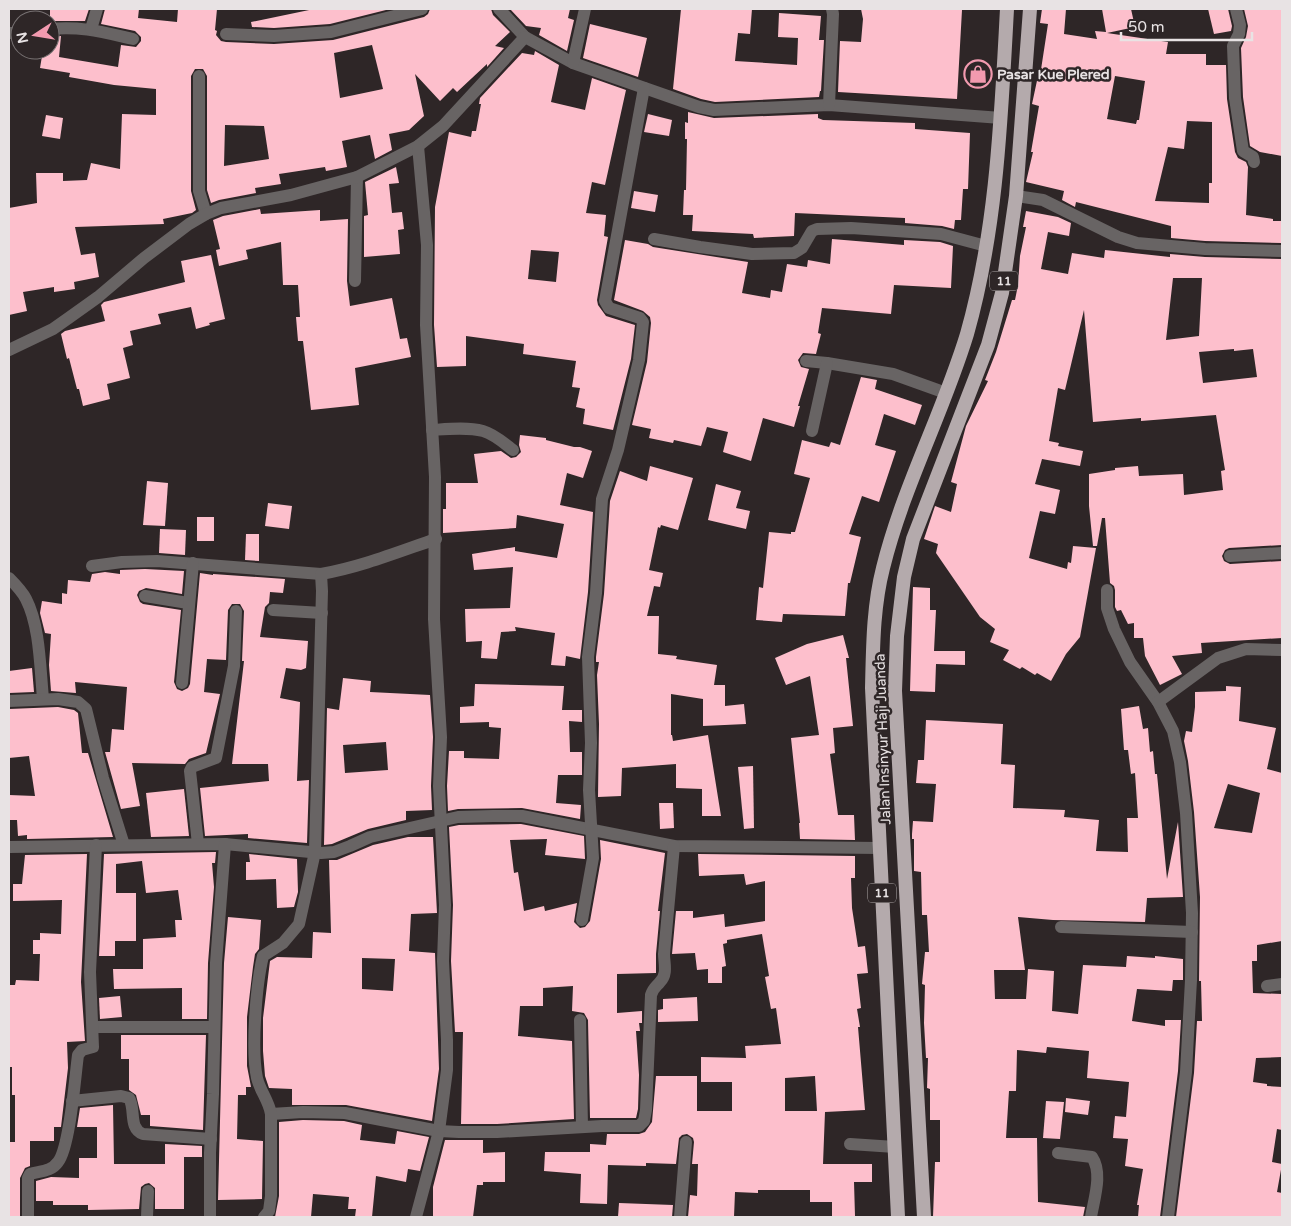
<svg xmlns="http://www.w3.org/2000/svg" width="1291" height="1226" viewBox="0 0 1291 1226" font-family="'Varela Round',sans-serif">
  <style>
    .building { fill: #fdbfcc; fill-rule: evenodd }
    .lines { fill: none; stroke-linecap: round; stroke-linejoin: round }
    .minor { stroke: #686464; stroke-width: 12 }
    .trunk { stroke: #b4aaac; stroke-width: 14 }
    .labels { text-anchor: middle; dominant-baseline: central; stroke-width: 5; stroke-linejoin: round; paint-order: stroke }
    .shield { fill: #2e2627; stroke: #b0aaab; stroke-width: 1 }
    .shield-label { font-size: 12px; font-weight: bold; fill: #e8e3e4 }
    .poi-label { font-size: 14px; font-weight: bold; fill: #e8e3e4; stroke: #2e2627; text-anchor: start }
    .street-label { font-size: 14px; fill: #e8e3e4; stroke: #2e2627 }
  </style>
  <rect width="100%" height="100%" fill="#2e2627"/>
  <g class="building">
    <path d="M50 9H89L85 21H50Z"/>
    <path d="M105 9H139L138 18 177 22 178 9H217L215 30 217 31 216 35 221 41 226 42 274 44 333 40 424 17 428 14 430 9H491L493 15 510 32 495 46 504 48 487 67V64L457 92 453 88 440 101 415 74 424 116 409 130 389 134 392 150 375 159 370 135 342 141 347 167 326 171 325 167 279 174 281 184 255 188 256 193 219 200 211 203 207 190V76L203 69H195L191 76V191L196 210 192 213 163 219 164 224 75 227 81 255 95 253 99 277 74 282 75 289 54 292V287L23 292 27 311 9 315V208L37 203 36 173H63V181L87 180 91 163 120 169 122 114 156 115V89L114 85 69 77 70 73 40 68 43 50H50V37L61 36 59 57 118 67 121 45 136 47 141 41V37L135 31 101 24ZM372 45 383 89 340 98 334 53ZM225 125 264 126 269 159 224 166Z"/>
    <path d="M314 9H390L330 24 274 28 252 27 251 22Z"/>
    <path d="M510 9H570L568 18 574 20 567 51 539 35 541 28 526 26Z"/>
    <path d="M681 9H752L750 34 738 33 735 61 797 65 798 38 778 37 779 13 821 16 819 40H824L821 91H820L819 97 715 102 701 99 673 89Z"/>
    <path d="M861 9 962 10 957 99 838 92 840 41 861 42 863 19Z"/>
    <path d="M1042 9H1066L1064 34 1097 39 1095 31 1106 32 1102 9H1131L1135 27 1107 33 1168 42 1166 54H1206V65H1226L1227 99 1235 152 1238 158 1246 162 1248 167 1246 215 1273 219V221H1282V243L1205 241 1171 238V226L1076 202 1075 207 1062 200 1064 191 1026 182 1033 152H1031L1039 106 1032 104 1038 76H1040L1048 24 1040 23ZM1115 76 1145 81 1139 120H1137L1136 124 1107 119ZM1187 121 1212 122V183H1209V203L1155 201 1168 147 1184 149Z"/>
    <path d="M1208 9H1228L1232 26 1231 31 1214 34Z"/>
    <path d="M1244 9H1282V156L1260 152 1250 146 1243 97 1241 48 1246 37 1248 26Z"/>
    <path d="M590 24 647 38 638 77 583 58Z"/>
    <path d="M535 51 559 65 551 102 585 110 592 78 626 90 605 185 592 182 586 213 606 215 604 236 608 237 597 300 598 305 606 316 635 325 631 359 613 430 583 424 585 409 576 407 580 388 572 387 576 361 523 354 524 344 466 336V366L437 367 434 325 435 207 449 132 471 137 472 131H476L481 104H479L480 98 522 53 534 55ZM531 250 559 252 556 282 528 279Z"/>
    <path d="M688 112 714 118 818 114V118L823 120 915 123V129L970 133 968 189H963L961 220H955L954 229 942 226 905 223V218L795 213 794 236 754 238 753 234 692 231 693 215H683L684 190H686L687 139H685V122L688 123Z"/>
    <path d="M648 114 672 120 669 136 644 132Z"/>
    <path d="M46 115 63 118 60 139 42 136Z"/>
    <path d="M396 167 399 183 389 184 392 213 402 212 404 229 398 230 400 254 364 257V216L368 215 365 182Z"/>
    <path d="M634 191 658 195 655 212 631 208Z"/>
    <path d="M260 209 261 214 320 210V221L348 219 347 281 350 306 392 298 400 339 407 338 411 357 355 368 359 405 311 410 303 341H298L296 317H300L298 285H283L281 242 246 250 248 259 219 266 216 250 220 249 213 220 223 216Z"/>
    <path d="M1026 211 1058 217 1071 223 1069 236 1048 232 1041 269 1068 274 1072 253 1104 258 1105 250 1170 257V254L1205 257 1282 259V545L1229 548 1225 550 1222 556 1224 561 1230 564 1282 561V638L1201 643 1202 653 1172 656 1182 674 1160 685 1145 656 1143 638H1134V623L1128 624 1121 610 1117 611 1115 607V590L1114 586 1110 583 1105 518H1102L1097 546H1093L1089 506V474L1115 470V468L1138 466 1139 476 1183 474 1184 495 1223 490 1221 471 1225 470 1216 415 1141 421V418L1093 422 1084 310 1065 390 1058 388 1049 441 1059 443 1058 446 1083 451 1080 466 1042 459 1035 484 1060 490 1055 514 1040 511 1029 558 1067 569 1068 562 1071 563 1073 546 1096 548 1080 637 1066 654 1051 681 1037 673 1035 675 1022 667 1020 669 1003 660 1009 650 990 642 995 629 980 617 936 553 938 544 924 539 935 506 951 512 957 484 951 482 966 426 988 381 985 380 996 352 1012 300H1015L1018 285 1020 256 1026 227H1023ZM1173 278H1202L1199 336 1166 340ZM1234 349V351L1253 349 1257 377 1203 383 1199 352Z"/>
    <path d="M832 239 904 245V240L940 242 953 246 951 288 894 285 891 314 822 308 818 333 821 334 816 354 803 353 798 360 801 367 809 369 798 406H800L794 427 763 418 751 461 723 452 728 432 707 427 701 446 674 440 673 443 649 438 651 429 632 425 647 362 651 323 650 317 643 311 614 300 625 240 648 244 653 247 748 262 742 293 770 298 771 290 782 292 787 264 807 267 808 260 830 264Z"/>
    <path d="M211 255 225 319 209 323 210 325 196 329 191 307 158 314 161 324 130 331 133 345 123 348 130 378 107 384 110 399 83 406 79 389H77L69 358 67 359 61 334 65 331 105 321 101 305 104 302 185 282 181 261Z"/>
    <path d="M861 377 877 380 875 389 922 405 915 425 884 414 875 445 896 451 879 502 862 496 849 534 861 537 850 583H848L845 616 783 614 782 622 756 620 759 587 763 588 769 532 791 534V532H795L810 478 794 474 802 440 829 447 831 442 840 445Z"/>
    <path d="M520 435 546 438V440L574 447H580L592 451 583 478 567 473 560 505 593 512 588 592 580 659 566 656 565 666 551 665 555 633 515 627 516 631 501 632 497 659 481 658 482 641 466 642 465 609 510 608 513 567 474 570 472 554 515 547V551L557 558 564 524 517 515 516 528 443 533V509H446V483H478L474 454 501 451 511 458 516 457 521 452 519 445Z"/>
    <path d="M650 466 693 478 678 530 661 525 660 528 658 527 649 570 663 573 660 587 654 586 647 616H659L658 654 677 656 676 659 717 665 714 685H725V706L744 704 746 724 703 726V699L671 694V735H672L673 741 708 735 721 816H702V789L676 788V764L622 768 621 796 598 797 599 724 597 675 599 662H596V657L604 594 610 501 620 471 647 481Z"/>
    <path d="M147 481 168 483 165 526 143 525Z"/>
    <path d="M716 484 741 491 736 508 750 511 746 529 708 520Z"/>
    <path d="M268 503 292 506 289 529 265 526Z"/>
    <rect x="197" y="517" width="17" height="24"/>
    <path d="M160 529 186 530 185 555 159 553Z"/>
    <path d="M246 534H259V561L245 560Z"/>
    <path d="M145 569 184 571 182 594 146 588 139 591 137 595 140 602 143 604 181 610 174 682 177 689 182 691 188 688 190 684 200 573 213 575V574L285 579 283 593 270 592 269 603 265 607 260 637 308 641 306 668 301 670 286 668 280 698 300 702 297 781 309 780 307 843 248 838V834L205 836 200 788 269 781 268 764H232L244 661H242L244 611 240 604H232L228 610 226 660 207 659 204 692 220 694 206 753 189 759 185 764 132 763 140 806 121 809 105 752H110L112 729 124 730V728L127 687 75 682 76 693 51 691 49 665 51 634 45 633 40 613 42 601 62 604V593L67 594 68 580 90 582 92 574 105 572 120 574V570Z"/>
    <path d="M913 587 930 588V610H936L934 651H965V665L936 664 935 692 910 691Z"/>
    <path d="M843 635 849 658H846L853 726 833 728 835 753 830 754 838 815H854L855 840 800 839 799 823H800L791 738 819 735 810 676 786 685 775 658 807 644Z"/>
    <path d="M32 668 34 692 9 693V671Z"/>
    <path d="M343 678 371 681 370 692 430 695 433 737 431 786 432 810 406 811V820L368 829 332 844 324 845 327 708 339 710ZM386 742 388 770 345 773 343 745Z"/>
    <path d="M475 684 564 686 562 710H582V722L569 721 570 752H582V775H558L556 803 581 805 580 819 522 808 458 809 448 811 447 786 449 751H464V758L499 759 501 728 489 727V722L460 723V707L474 706Z"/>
    <path d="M1226 686 1241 687 1239 721 1276 728 1267 769 1282 773V941L1257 945V961H1252L1253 993 1282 994V1057L1256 1058 1253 1082 1267 1084V1086L1282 1087V1130L1277 1129 1272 1162 1282 1164 1277 1192 1282 1193V1217H1176L1194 1073 1197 1021H1202L1201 981H1199L1200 897 1194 812 1188 761 1184 741 1186 731 1192 732 1195 707V692L1226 691ZM1228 784 1260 793 1252 833 1214 828Z"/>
    <path d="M1139 706 1143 729 1148 728 1150 752 1153 751 1155 774H1157L1167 879 1178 822 1183 897 1147 898 1145 922 1053 920 1018 917 1025 970H994L995 999H1026L1028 969 1054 971 1052 1011 1078 1014 1083 965 1126 967 1127 956 1155 958V956L1183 959V980H1173L1172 991 1137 989 1132 1021 1165 1026V1020H1181L1178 1071 1160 1217H1138L1139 1205H1137L1143 1169 1125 1166 1128 1139 1113 1138 1115 1116 1126 1117 1129 1082 1087 1078 1089 1051 1047 1047 1046 1053 1017 1050 1016 1091H1009L1006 1138H1037L1038 1202 1085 1207 1083 1217H933L935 1162H940V1120H930V1089L927 1088 928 1058H926L924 1023 925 985 922 984 925 952H929L927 915H922L921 872 914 871V839H912V834L913 821 933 822 936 784 916 783 918 760H924L926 720 1003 724 1001 764 1015 765 1013 808 1065 810 1064 817 1099 820 1096 851 1128 852 1127 818H1138L1135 773 1131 774 1128 750H1124L1121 709Z"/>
    <path d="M58 707 74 710 78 713 82 753H88L113 837 27 839V835L18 836 17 820H9V795L35 796 29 756 9 758V709Z"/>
    <path d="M753 766 754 828 744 829 738 767Z"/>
    <path d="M184 789 189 836 151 837 146 793Z"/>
    <path d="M659 803H673L674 828 660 829Z"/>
    <path d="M521 824 584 836 585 859 545 855 547 839 510 840 514 873 518 872 524 911 544 906 545 911 577 903 574 922 580 928 585 927 590 921 601 859 600 840 665 853 658 911H660L656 954V973L617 974V1013L642 1011V1023H639L640 1031H636L639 1075 638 1109 636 1118H590L588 1020 584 1013 572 1011 573 986 543 988V1006H520L518 1036 572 1041 574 1119 497 1124H461L463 1032H455L451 961 453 905 449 827 459 825Z"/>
    <path d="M408 837H433L437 913 411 914 409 951 435 953 439 1069 432 1121 346 1105H292V1089L269 1088 265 1076 263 1051V1018L270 961 277 957 312 958 313 932 331 933 329 860H337L373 845ZM362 958 395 959 393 991 362 989Z"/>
    <path d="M216 852 215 863H212L214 887 208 963 207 1019H182V988L114 989 113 969H143V939L176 937 175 920H182L178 890 146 893 142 861 116 864V893H136V941H115V956H99L104 854Z"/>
    <path d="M87 854 81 982 85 1041 67 1042 68 1068 61 1127H54V1141H30V1166L25 1168 20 1178V1217H9V1142H15V1095H12V1067H9V985H15L16 980 39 981 40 954H33V940H40V933L61 934 62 900 13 901V884H22L25 855Z"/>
    <path d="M249 854 297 859 298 892 294 907 277 908 276 879 246 880V862H250Z"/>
    <path d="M698 854 855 856V878H851L852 908 858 947 865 946 868 973 857 974 861 1008 857 1009 860 1027H858L865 1110 825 1112 823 1164H872V1182H854L855 1216H832V1202H810V1190H758V1193L735 1192 734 1217H688L690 1195 697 1196 698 1164H692L694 1142 693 1138 687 1134 682 1135 679 1138 676 1164 646 1163V1166L608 1165 607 1204 580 1203 581 1174 544 1171 545 1152H590V1144L606 1145 607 1134H639L645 1132 652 1122 656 1076H697V1111H732V1082H701V1057L746 1058 745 1046 781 1044 776 1008 771 1009 765 977 769 976 762 934 727 940V943L723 944 726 966 722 967V983H708V969L697 970 695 953 672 954 676 911H693V918L724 914 725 927 765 921V881L746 885 744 874 699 876ZM815 1076 817 1111H785V1078Z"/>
    <path d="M228 917 261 920 259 949 255 954 253 967 247 1017V1066L251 1087H246V1095H238L237 1139 263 1141 262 1199 218 1200 224 963Z"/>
    <path d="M120 996 122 1017 100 1019 99 998Z"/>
    <path d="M697 997 698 1021 658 1022V1010L663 1009V999Z"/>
    <path d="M121 1035H206L203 1130 150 1126V1115H141L136 1095 129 1090V1059H121Z"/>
    <path d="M1066 1098 1090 1101 1088 1115 1065 1112Z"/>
    <path d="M1046 1101 1064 1102 1060 1139 1043 1138Z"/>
    <path d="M113 1105 114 1164H165V1144L202 1146V1157H184V1209H155V1188L149 1183 145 1184 141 1187 139 1209 88 1210V1205H53V1201H36V1181L51 1177 79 1178V1158H97V1127H77L80 1108Z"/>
    <path d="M303 1120 344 1121 362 1125 360 1140 395 1144 397 1131 429 1137 420 1171 408 1169 406 1182 376 1176 372 1217H355L356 1209H348L349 1197 313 1194 311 1217H275L279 1196V1122Z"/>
    <path d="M445 1140H483V1153L505 1152V1182H483V1185H477L473 1217H433V1187Z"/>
    <path d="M619 1203 673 1205 672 1217H618Z"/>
  </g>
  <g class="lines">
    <g class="minor">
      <path d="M499 9 525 37 573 63 699 107 714 110 829 105 1001 118"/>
      <path d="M1236 9 1240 25 1239 34 1233 46 1235 98 1243 151 1253 157 1254 162"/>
      <path d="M50 29C81 26 102 32 133 39"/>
      <path d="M91 29 97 9"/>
      <path d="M9 33H20"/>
      <path d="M226 34 274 36 331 32 422 9"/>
      <path d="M573 63 585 9"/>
      <path d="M199 76V191L206 214"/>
      <path d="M829 105 833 14 832 9"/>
      <path d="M1016 196 1043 200 1118 237 1137 243 1205 249 1282 251"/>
      <path d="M654 239 700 247 752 254 794 253 802 248 812 231 817 229 851 228 941 234 986 246"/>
      <path d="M355 281 357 177"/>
      <path d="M9 350 53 329 70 317 98 297 144 258 189 224 206 214 221 208 291 195 357 177 418 146 443 126 525 37"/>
      <path d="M806 361 827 363 893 374 946 393"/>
      <path d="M432 430C448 429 468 427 483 431 494 434 504 443 513 450"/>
      <path d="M812 431 827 363"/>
      <path d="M1230 556 1282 553"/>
      <path d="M92 566 122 562 157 561 321 574"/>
      <path d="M9 578C15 584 22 591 26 599 40 626 40 668 43 698"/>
      <path d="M1107 590V608L1114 629 1130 662 1158 702 1173 731 1180 762 1186 813 1192 913 1191 980 1186 1072 1168 1217"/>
      <path d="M145 596 188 603"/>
      <path d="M273 610 322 613"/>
      <path d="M182 683 193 563"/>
      <path d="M9 701 58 699 78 702 86 709 103 778 124 845"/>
      <path d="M1158 702 1218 658 1246 649 1282 650"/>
      <path d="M198 844 190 771 192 767 216 758 234 666 236 611"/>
      <path d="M9 847 225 844 321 853 334 852 350 846 370 837 458 817 493 816H522L674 846 880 848"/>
      <path d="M582 920 593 858 589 790 591 743 588 657 596 593 602 499 618 450 639 360 643 322 640 318 609 308 605 301 644 88"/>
      <path d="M1061 927 1192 932"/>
      <path d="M1267 986 1282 984"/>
      <path d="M580 1020 582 1127"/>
      <path d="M93 1027H214"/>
      <path d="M72 1101 121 1096 129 1098C136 1109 128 1128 143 1134L211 1139"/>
      <path d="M271 1114 303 1112 345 1113 439 1131 459 1132H497L602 1126H639L644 1121 646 1110 651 995C653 988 656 987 660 982 668 974 664 963 664 954L674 846"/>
      <path d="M850 1144 895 1147"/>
      <path d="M1058 1153 1092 1157C1103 1173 1094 1199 1091 1217"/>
      <path d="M28 1217V1178L30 1174C40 1171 51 1172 58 1162 70 1147 75 1077 78 1055L82 1050 93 1047 90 972 96 845"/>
      <path d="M147 1217 148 1191"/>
      <path d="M210 1217V1153L213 1094 216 963 225 844"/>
      <path d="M264 1217 269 1211 271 1196V1114C269 1101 260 1091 257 1078 251 1050 256 985 263 956L283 943 299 924 315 852 322 591 321 574C361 567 398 552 436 539"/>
      <path d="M416 1217 439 1131 447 1070V1040L443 961 445 905 439 786 441 737 434 619 435 477 426 325 427 245 418 146"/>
      <path d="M680 1217 686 1142"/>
    </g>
    <g class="trunk">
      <path d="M898 1217 872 688C873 648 873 607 883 568 903 487 943 413 967 334 997 228 1001 118 1007 9"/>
      <path d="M924 1217 895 691 897 636 904 577 913 539 988 345 1002 293 1016 196 1030 9"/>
    </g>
  </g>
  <defs>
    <g id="shop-ring" transform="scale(1.4375)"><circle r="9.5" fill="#2e2627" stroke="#f29aaf" stroke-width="1.5"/><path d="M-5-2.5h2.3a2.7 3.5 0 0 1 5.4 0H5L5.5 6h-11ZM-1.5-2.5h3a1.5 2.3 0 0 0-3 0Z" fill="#f29aaf"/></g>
  </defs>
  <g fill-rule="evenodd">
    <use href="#shop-ring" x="978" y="74"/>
  </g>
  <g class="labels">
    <g class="shield">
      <rect x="990" y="271.5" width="28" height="19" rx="4"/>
      <rect x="868" y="883.5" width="28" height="19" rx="4"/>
    </g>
    <g class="shield-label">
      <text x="1004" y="281">11</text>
      <text x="882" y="893">11</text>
    </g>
    <g class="poi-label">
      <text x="997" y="74">Pasar Kue Plered</text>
    </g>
    <g class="street-label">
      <text transform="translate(883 739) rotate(-92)">Jalan Insinyur Haji Juanda</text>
    </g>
  </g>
  <rect width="1291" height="1226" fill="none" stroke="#e8e3e4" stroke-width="20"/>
  <g transform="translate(35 35) rotate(258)"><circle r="24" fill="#2e2627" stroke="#787273"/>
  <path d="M0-4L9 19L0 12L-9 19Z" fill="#f29aaf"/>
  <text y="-8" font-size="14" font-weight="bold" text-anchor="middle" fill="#e8e3e4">N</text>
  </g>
  <path d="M1121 32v8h131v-8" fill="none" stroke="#e8e3e4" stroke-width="2.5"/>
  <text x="1128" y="32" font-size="15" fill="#e8e3e4" stroke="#2e2627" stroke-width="4" paint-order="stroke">50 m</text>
</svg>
